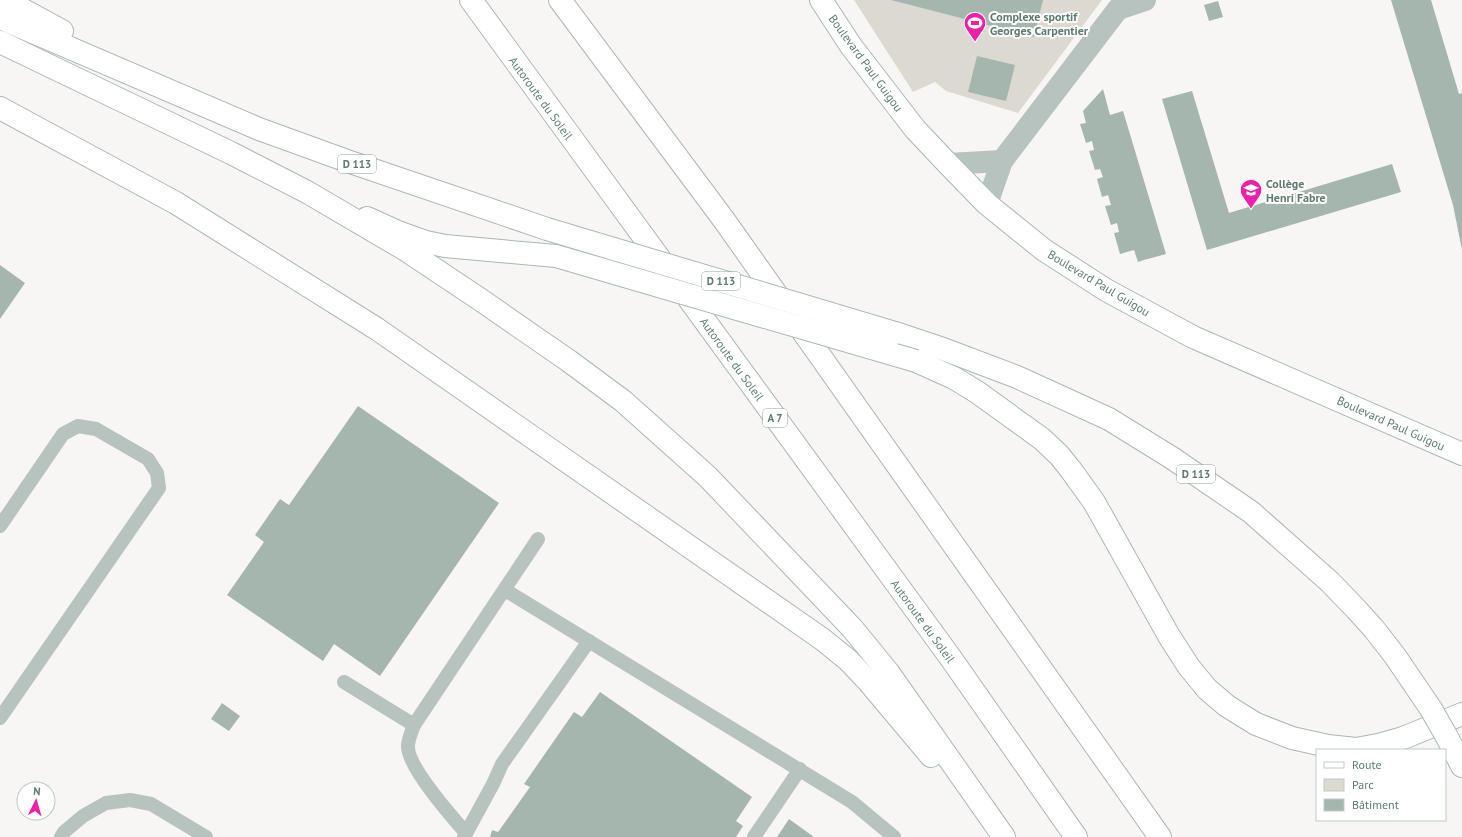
<svg xmlns="http://www.w3.org/2000/svg" width="1462" height="837" viewBox="0 0 1462 837" font-family="'PT Sans',sans-serif">
  <style>
    .green { fill: #dcd9d1 }
    .building { fill: #a5b6ae }
    .lines { fill: none; stroke-linecap: round; stroke-linejoin: round }
    .secondary-casing { stroke: #a9b8b2; stroke-width: 24 }
    .primary-casing { stroke: #abb8b3; stroke-width: 24 }
    .highway-casing { stroke: #acb7b2; stroke-width: 24 }
    .lane { stroke: #b7c3be; stroke-width: 14 }
    .street { stroke: #b7c3be; stroke-width: 22 }
    .secondary { stroke: #fff; stroke-width: 22 }
    .primary { stroke: #fff; stroke-width: 22 }
    .highway { stroke: #fff; stroke-width: 22 }
    .secondary-bridge-casing { stroke: #a9b8b2; stroke-width: 24; stroke-linecap: butt }
    .primary-bridge-casing { stroke: #abb8b3; stroke-width: 24; stroke-linecap: butt }
    .secondary-bridge { stroke: #fff; stroke-width: 22 }
    .primary-bridge { stroke: #fff; stroke-width: 22 }
    .labels { text-anchor: middle; dominant-baseline: central; stroke-width: 4; stroke-linejoin: round; paint-order: stroke }
    .shield { fill: #fff; stroke: #8ea39a; stroke-width: 1 }
    .shield-label { font-size: 11px; font-weight: bold; fill: #5d7c6f }
    .poi-label { font-size: 12px; font-weight: bold; fill: #5d7c6f; stroke: #fff; text-anchor: start }
    .street-label { font-size: 12px; fill: #5d7c6f; stroke: #fff }
  </style>
  <rect width="100%" height="100%" fill="#f8f6f5"/>
  <path class="green" d="M854 0H1102L1018 113 946 91 935 82 913 92Z"/>
  <g class="building">
    <path d="M891 0H1043L1034 37Z"/>
    <path d="M1391 0H1431L1459 94 1462 93V250L1453 205Z"/>
    <path d="M1218 1 1223 17 1209 21 1204 5Z"/>
    <path d="M977 56 1015 65 1006 101 968 92Z"/>
    <path d="M1103 89 1110 115 1123 111 1166 254 1144 260 1138 262 1134 250 1120 254 1114 233 1119 232 1117 223 1111 225 1105 206 1111 205 1108 195 1102 197 1097 179 1103 177 1100 169 1095 170 1089 151 1094 150 1092 141 1086 143 1080 124 1086 123 1083 111Z"/>
    <path d="M1192 91 1229 213 1392 164 1401 192 1207 250 1162 99Z"/>
    <path d="M0 265 25 283 0 319Z"/>
    <path d="M358 406 499 503 380 676 334 644 323 661 227 595 264 542 255 535 280 499 289 505Z"/>
    <path d="M600 692 752 797 736 821 743 826 736 837H490L492 830 498 832 530 787 524 784 574 712 582 717Z"/>
    <path d="M222 703 240 716 229 731 211 719Z"/>
    <path d="M789 819 814 837H777Z"/>
  </g>
  <g class="lines">
    <g class="secondary-casing">
      <g id="secondary">
        <path d="M821 0 851 46 915 129 948 164 987 204 1044 250 1106 290 1193 337 1462 454"/>
        <path d="M367 218 398 232 426 242 445 246 556 256"/>
        <path d="M916 361 954 378 977 392 1042 439 1059 455 1071 470 1094 502 1169 636 1189 667 1207 689 1227 706 1256 724 1292 738 1328 746 1356 749 1378 745 1403 738 1462 714"/>
      </g>
    </g>
    <g class="primary-casing">
      <g id="primary">
        <path d="M5 0 62 31"/>
        <path d="M0 18 259 129 350 162 547 229"/>
        <path d="M0 42 231 153 307 192 406 250 478 298 569 361 623 401 708 477 852 628 888 672 1004 837"/>
        <path d="M0 108 176 203 377 329 822 639 848 660 868 681 931 756"/>
        <path d="M895 333 943 349 1017 377 1109 419 1172 458 1251 512 1330 582 1356 609 1374 629 1395 656 1431 709"/>
        <path d="M1447 737 1462 766"/>
      </g>
    </g>
    <g class="highway-casing">
      <g id="highway">
        <path d="M471 0 950 657 1076 837"/>
        <path d="M560 0 724 220 1160 837"/>
      </g>
    </g>
    <g class="lane">
      <path d="M0 526 63 434 78 426 96 429 148 459 157 473 159 488 0 718"/>
      <path d="M505 590 852 802 894 837"/>
      <path d="M344 682 414 725"/>
      <path d="M466 833C452 817 407 766 408 746 408 739 412 731 414 725L538 539"/>
      <path d="M61 837 64 832 83 816 106 803 130 800 151 804 206 837"/>
      <path d="M464 837 493 784 502 764 589 641"/>
      <path d="M754 837 800 769"/>
    </g>
    <g class="street">
      <path d="M948 164 1002 161"/>
      <path d="M987 204 1002 161 1118 9 1145 0"/>
    </g>
    <use href="#secondary" class="secondary"/>
    <use href="#primary" class="primary"/>
    <use href="#highway" class="highway"/>
    <g class="secondary-bridge-casing">
      <path id="secondary-bridge" d="M556 256 916 361"/>
    </g>
    <g class="primary-bridge-casing">
      <g id="primary-bridge">
        <path d="M547 229 895 333"/>
        <path d="M1431 709 1447 737"/>
      </g>
    </g>
    <use href="#secondary-bridge" class="secondary-bridge"/>
    <use href="#primary-bridge" class="primary-bridge"/>
  </g>
  <defs>
    <g id="stadium-pin" transform="scale(1.15)"><path d="M0 17L-7.5 6A9.5 9.5 0 1 1 7.5 6Z" fill="#ed20a6" stroke="#fff"/><path d="M0-5a6.5 5 0 1 0 0 10a6.5 5 0 1 0 0-10ZM-3.5-1.8h7v3.6h-7Z" fill="#fff"/></g>
    <g id="school-pin" transform="scale(1.15)"><path d="M0 17L-7.5 6A9.5 9.5 0 1 1 7.5 6Z" fill="#ed20a6" stroke="#fff"/><path d="M0-5L7-2L0 1L-7-2ZM-4 1L0 2.5L4 1V4Q0 6-4 4Z" fill="#fff"/></g>
  </defs>
  <g fill-rule="evenodd">
    <use href="#stadium-pin" x="975" y="23"/>
    <use href="#school-pin" x="1251" y="190"/>
  </g>
  <g class="labels">
    <g class="shield">
      <rect x="338" y="155" width="38" height="18" rx="3"/>
      <rect x="702" y="272" width="38" height="18" rx="3"/>
      <rect x="763" y="409" width="24" height="18" rx="3"/>
      <rect x="1177" y="465" width="38" height="18" rx="3"/>
    </g>
    <g class="shield-label">
      <text x="357" y="164">D 113</text>
      <text x="721" y="281">D 113</text>
      <text x="775" y="418">A 7</text>
      <text x="1196" y="474">D 113</text>
    </g>
    <g class="poi-label">
      <text x="990" y="16">Complexe sportif<tspan x="990" dy="14">Georges Carpentier</tspan></text>
      <text x="1266" y="183">Collège<tspan x="1266" dy="14">Henri Fabre</tspan></text>
    </g>
    <g class="street-label">
      <text transform="translate(866 63) rotate(54)">Boulevard Paul Guigou</text>
      <text transform="translate(541 98) rotate(54)">Autoroute du Soleil</text>
      <text transform="translate(1099 283) rotate(31)">Boulevard Paul Guigou</text>
      <text transform="translate(732 359) rotate(54)">Autoroute du Soleil</text>
      <text transform="translate(1391 423) rotate(24)">Boulevard Paul Guigou</text>
      <text transform="translate(923 621) rotate(54)">Autoroute du Soleil</text>
    </g>
  </g>
  <rect x="1316" y="749" width="130" height="72" fill="#ffffff" stroke="#becbc5"/>
  <rect x="1324" y="762" width="20" height="6" fill="#ffffff" stroke="#becbc5"/>
  <text x="1352" y="769" font-size="12" fill="#5d7c6f">Route</text>
  <rect x="1324" y="779" width="20" height="12" fill="#dcd9d1" stroke="#becbc5"/>
  <text x="1352" y="789" font-size="12" fill="#5d7c6f">Parc</text>
  <rect x="1324" y="799" width="20" height="12" fill="#a5b6ae" stroke="#becbc5"/>
  <text x="1352" y="809" font-size="12" fill="#5d7c6f">Bâtiment</text>
  <g transform="translate(36 801) rotate(5)"><circle r="19" fill="#ffffff" stroke="#becbc5"/>
  <path d="M0-3L7 15L0 10L-7 15Z" fill="#ed20a6"/>
  <text y="-6" font-size="11" font-weight="bold" text-anchor="middle" fill="#5d7c6f">N</text>
  </g>
</svg>
